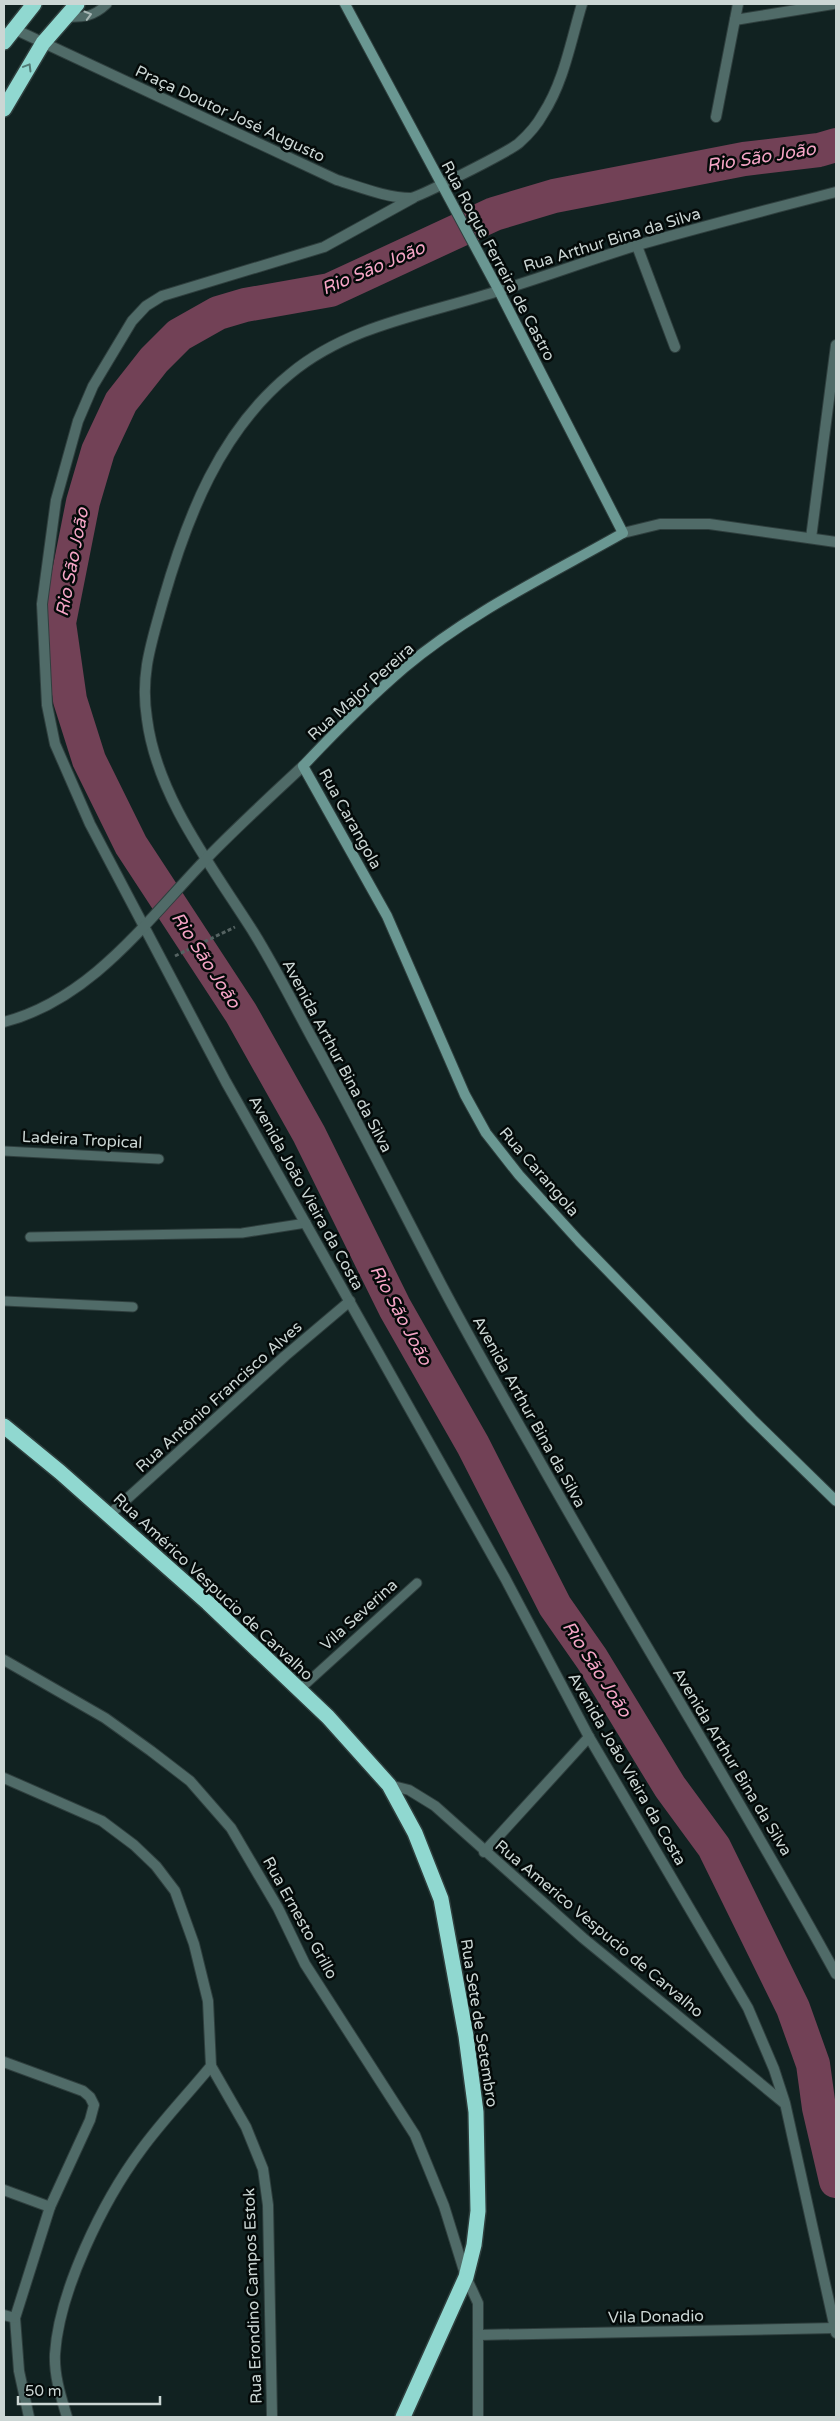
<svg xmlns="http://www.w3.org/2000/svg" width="840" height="2421" viewBox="0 0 840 2421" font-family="'Varela Round',sans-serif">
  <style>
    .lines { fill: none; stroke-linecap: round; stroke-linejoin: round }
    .river { stroke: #724156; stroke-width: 34 }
    .lane-casing { stroke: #2f3f3e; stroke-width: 11 }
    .street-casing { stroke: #2f3f3e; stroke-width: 12 }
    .secondary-casing { stroke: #2f3f3e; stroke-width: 12 }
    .highway-casing { stroke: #2f3f3e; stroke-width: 18 }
    .path { stroke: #556362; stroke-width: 3; stroke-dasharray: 4 2.5; stroke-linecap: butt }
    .lane { stroke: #506b68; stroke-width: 9 }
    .street { stroke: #506b68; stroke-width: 10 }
    .secondary { stroke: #6a9792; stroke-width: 10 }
    .highway { stroke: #90d8d0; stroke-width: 15 }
    .oneway { stroke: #a6b6b4 }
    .oneway2 { stroke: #517b76 }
    .labels { text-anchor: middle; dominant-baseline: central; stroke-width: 5; stroke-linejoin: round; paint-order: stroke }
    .street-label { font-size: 16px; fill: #cbd6d4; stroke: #040a09 }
    .water-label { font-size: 18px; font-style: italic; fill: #f5a5c6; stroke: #040a09 }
  </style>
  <rect width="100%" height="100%" fill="#112221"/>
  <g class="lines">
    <path class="river" d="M836 145 819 150 744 159 554 196 494 214 330 290 245 305 218 313 179 335 154 360 121 402 98 451 83 502 59 623 70 700 89 760 131 845 241 1013 309 1134 395 1308 473 1445 555 1606 592 1659 670 1787 714 1847 793 2008 813 2064 819 2108 836 2181"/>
    <g class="lane-casing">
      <g id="lane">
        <path d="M65 17C83 18 93 17 107 4"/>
        <path d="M4 1151 159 1159"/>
        <path d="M30 1237 242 1233 306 1223"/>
        <path d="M4 1301 133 1307"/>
        <path d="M299 1690 417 1583"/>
      </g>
    </g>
    <g class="street-casing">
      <g id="street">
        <path d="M735 20 833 4"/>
        <path d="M12 28 337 180C360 187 387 198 411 198 419 197 510 151 519 143 528 135 537 125 543 114 564 82 571 40 582 4"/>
        <path d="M716 117 738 4"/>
        <path d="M836 192C770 209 704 226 638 245 592 259 547 276 501 290 429 314 350 324 290 374 220 431 187 517 163 601 151 644 140 675 147 719 157 797 213 868 254 933 275 967 293 1003 312 1038 357 1119 398 1202 441 1284 471 1341 503 1397 535 1453 633 1628 740 1798 836 1974"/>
        <path d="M413 198 324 247 162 296 146 306 132 321 93 386 78 421 56 500 42 604 47 705 55 744 90 824 226 1082 505 1578 589 1737 748 2008 774 2069 785 2103 836 2333"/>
        <path d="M637 246 675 347"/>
        <path d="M623 533 660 524H709L836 542"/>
        <path d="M811 538 836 345"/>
        <path d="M4 1022C92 999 147 920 207 858 238 826 271 796 303 766"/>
        <path d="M109 1515 285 1356 350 1301"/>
        <path d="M4 1660 105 1718 151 1751 190 1781 231 1828 278 1908 305 1964 415 2135 444 2206 466 2277 478 2303V2417"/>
        <path d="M4 1778 102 1821 134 1845 156 1866 175 1891 194 1944 208 2001 211 2066C188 2094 162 2121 141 2150 103 2201 59 2291 55 2354 54 2376 61 2397 67 2417"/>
        <path d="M389 1785 409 1790 435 1806 583 1938 784 2103"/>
        <path d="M484 1852 589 1737"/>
        <path d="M4 2062 83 2091 90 2097 94 2105 90 2120 50 2207 15 2318 19 2371 29 2417"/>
        <path d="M211 2066 246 2127 263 2169 268 2205 272 2417"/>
        <path d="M4 2190 50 2207"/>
        <path d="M4 2315 15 2318"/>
        <path d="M478 2335 835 2328"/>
      </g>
    </g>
    <g class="secondary-casing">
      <path id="secondary" d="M345 4 499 291 623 533C549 575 469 613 404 668 368 699 335 732 303 766L387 916 465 1095 486 1133 519 1175 579 1241 752 1419 836 1501"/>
    </g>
    <g class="highway-casing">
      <g id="highway">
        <path d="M4 42 34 4"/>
        <path d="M4 109 43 43 77 4"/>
        <path d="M4 1426 60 1472 208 1603 328 1717 389 1785 415 1833 441 1899 466 2036 476 2112 478 2211 474 2245 466 2277 403 2417"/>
      </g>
    </g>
    <path class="path" d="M175 956 235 927"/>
    <use href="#lane" class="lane"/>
    <use href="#street" class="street"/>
    <use href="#secondary" class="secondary"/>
    <use href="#highway" class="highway"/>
  </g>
  <defs><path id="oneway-chevron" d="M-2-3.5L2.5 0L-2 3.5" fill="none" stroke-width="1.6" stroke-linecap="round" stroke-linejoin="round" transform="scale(1.25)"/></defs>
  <use class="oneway" href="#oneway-chevron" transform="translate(88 15) rotate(-16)"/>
  <use class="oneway2" href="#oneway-chevron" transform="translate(28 67) rotate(-59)"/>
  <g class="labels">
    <g class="street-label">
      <text transform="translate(230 114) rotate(25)">Praça Doutor José Augusto</text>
      <text transform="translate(612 240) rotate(-17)">Rua Arthur Bina da Silva</text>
      <text transform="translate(498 261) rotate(62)">Rua Roque Ferreira de Castro</text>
      <text transform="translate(361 692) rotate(-42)">Rua Major Pereira</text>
      <text transform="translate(350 819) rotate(61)">Rua Carangola</text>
      <text transform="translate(337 1056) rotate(62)">Avenida Arthur Bina da Silva</text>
      <text transform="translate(82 1140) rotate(3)">Ladeira Tropical</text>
      <text transform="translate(539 1172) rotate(49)">Rua Carangola</text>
      <text transform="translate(306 1193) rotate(61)">Avenida João Vieira da Costa</text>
      <text transform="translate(219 1397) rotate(-42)">Rua Antônio Francisco Alves</text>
      <text transform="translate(529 1412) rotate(61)">Avenida Arthur Bina da Silva</text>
      <text transform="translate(213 1587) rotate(43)">Rua Américo Vespucio de Carvalho</text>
      <text transform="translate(359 1615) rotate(-42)">Vila Severina</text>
      <text transform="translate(732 1762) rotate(59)">Avenida Arthur Bina da Silva</text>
      <text transform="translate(627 1769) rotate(60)">Avenida João Vieira da Costa</text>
      <text transform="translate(300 1918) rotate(61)">Rua Ernesto Grillo</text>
      <text transform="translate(599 1929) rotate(40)">Rua Americo Vespucio de Carvalho</text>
      <text transform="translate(479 2023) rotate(81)">Rua Sete de Setembro</text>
      <text transform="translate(253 2296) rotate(-92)">Rua Erondino Campos Estok</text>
      <text transform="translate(656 2317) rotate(-1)">Vila Donadio</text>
    </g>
    <g class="water-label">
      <text transform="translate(761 157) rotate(-9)">Rio São João</text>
      <text transform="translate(373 268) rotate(-23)">Rio São João</text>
      <text transform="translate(72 562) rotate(-79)">Rio São João</text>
      <text transform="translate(206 960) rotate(57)">Rio São João</text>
      <text transform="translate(401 1315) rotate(62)">Rio São João</text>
      <text transform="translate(597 1669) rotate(57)">Rio São João</text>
    </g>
  </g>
  <rect width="840" height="2421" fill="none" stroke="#cbd6d4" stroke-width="10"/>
  <path d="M18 2396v8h142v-8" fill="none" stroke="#cbd6d4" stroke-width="2.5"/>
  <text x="25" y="2396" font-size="15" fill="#cbd6d4" stroke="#040a09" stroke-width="4" paint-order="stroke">50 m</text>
</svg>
